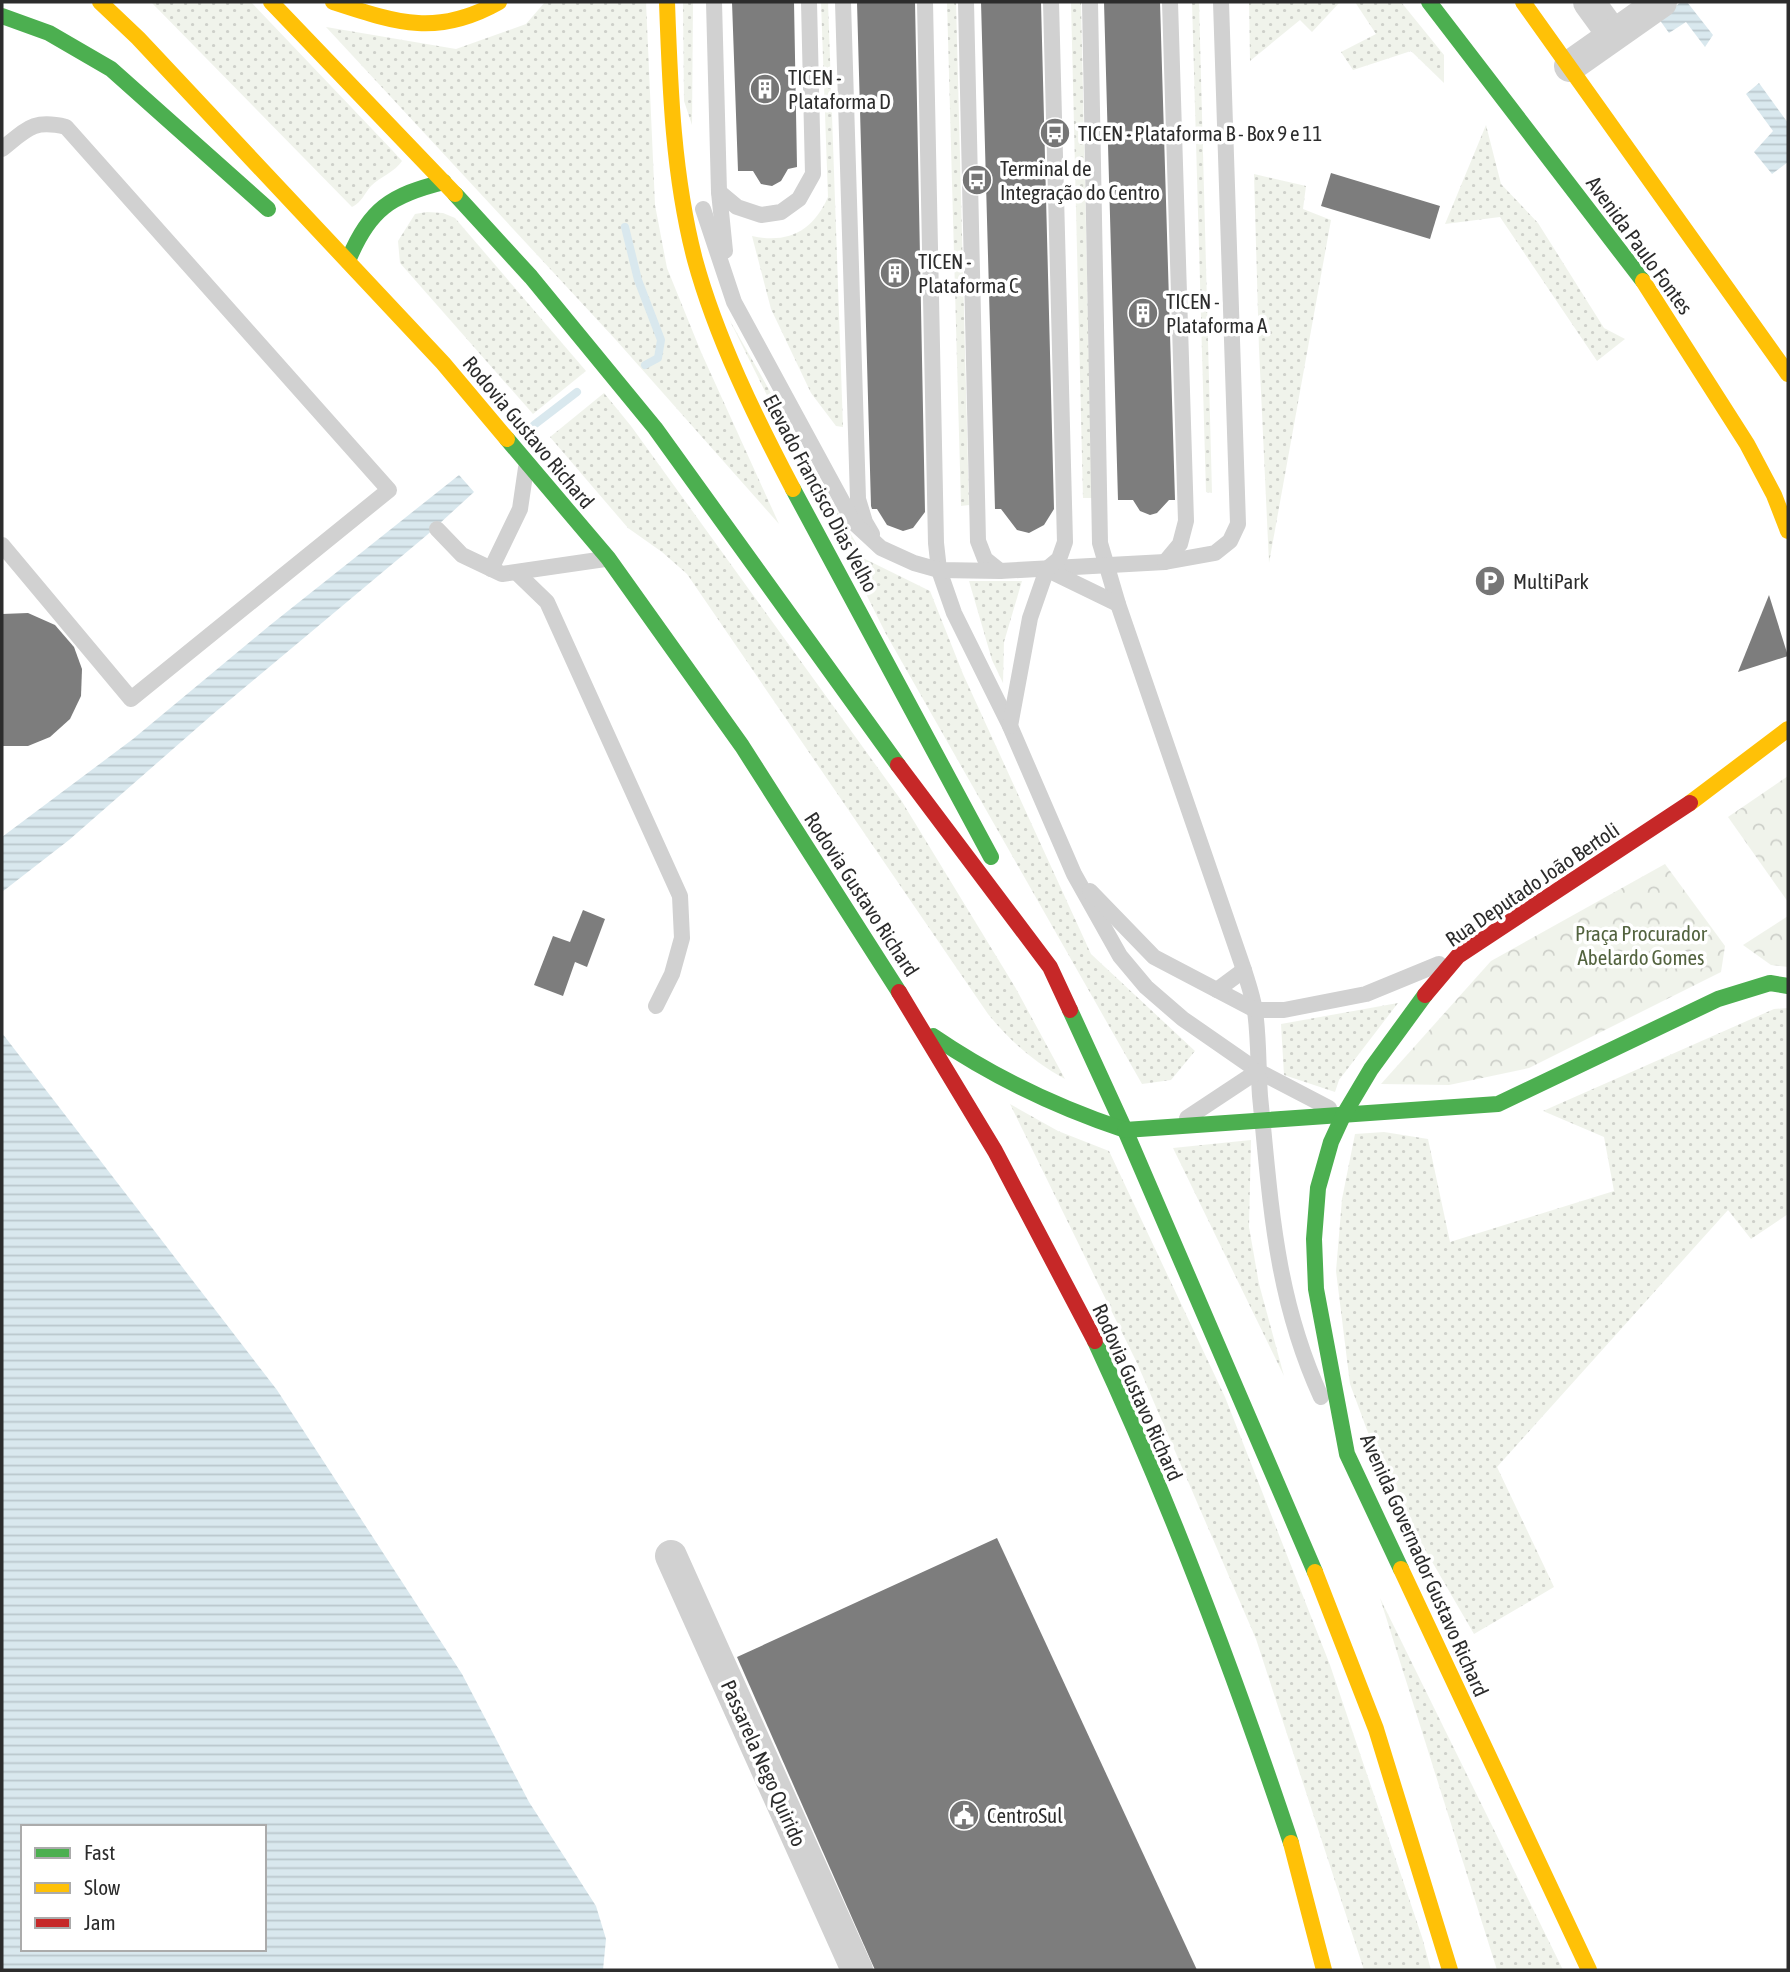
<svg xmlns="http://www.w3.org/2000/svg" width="1790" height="1972" viewBox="0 0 1790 1972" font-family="'Asap Condensed',sans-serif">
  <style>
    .grass { fill: url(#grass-dots) }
    .park { fill: url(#park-crowns) }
    .water { fill: url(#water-rules); fill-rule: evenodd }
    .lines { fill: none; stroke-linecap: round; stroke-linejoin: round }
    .stream { stroke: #d9e8ee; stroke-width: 8 }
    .building { fill: #7d7d7d }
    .lane { stroke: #d1d1d1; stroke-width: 16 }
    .street { stroke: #d1d1d1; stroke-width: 32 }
    .fast { stroke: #4caf50; stroke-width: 16 }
    .slow { stroke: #ffc107; stroke-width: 16 }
    .jam { stroke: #c62828; stroke-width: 16 }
    .labels { text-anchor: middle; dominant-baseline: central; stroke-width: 7; stroke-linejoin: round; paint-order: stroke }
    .poi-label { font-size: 21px; fill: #2c2c2c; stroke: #fff; text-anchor: start }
    .street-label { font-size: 21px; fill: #2c2c2c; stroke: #fff }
    .park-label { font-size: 21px; fill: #53633f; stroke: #fff }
  </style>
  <defs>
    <pattern id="grass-dots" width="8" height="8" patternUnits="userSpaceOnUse" patternTransform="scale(1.75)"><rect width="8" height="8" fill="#f0f3eb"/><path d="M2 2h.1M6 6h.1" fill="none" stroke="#ced0ca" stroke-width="1.8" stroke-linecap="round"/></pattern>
    <pattern id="park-crowns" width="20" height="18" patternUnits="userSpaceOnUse" patternTransform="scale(1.75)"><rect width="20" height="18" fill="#f0f3eb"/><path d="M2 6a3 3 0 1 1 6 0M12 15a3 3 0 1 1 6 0" fill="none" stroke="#ced0ca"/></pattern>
    <pattern id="water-rules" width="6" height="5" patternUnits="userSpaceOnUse" patternTransform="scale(1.75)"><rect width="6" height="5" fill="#d9e8ee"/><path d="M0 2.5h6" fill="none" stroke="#bac7cc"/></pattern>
  </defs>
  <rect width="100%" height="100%" fill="#fff"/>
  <g class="grass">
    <path d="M151 2H251L392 150 402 161C395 172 380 177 371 186 364 194 362 202 352 207Z"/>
    <path d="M545 2H646L655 205 667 268 701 352 779 524 616 340 326 27 456 49 526 24Z"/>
    <path d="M683 2H693L692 125 684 101Z"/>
    <path d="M821 2H828L843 427 836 426 811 393 771 309 752 236C788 244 813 231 828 197Z"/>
    <path d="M947 2H956L969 505 961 506Z"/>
    <path d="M1071 2H1081L1092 498H1083Z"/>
    <path d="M1192 2H1199L1212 493 1206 492Z"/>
    <path d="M1249 2H1340L1312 32 1300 20 1250 61Z"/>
    <path d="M1355 2H1401L1444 55V83L1411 51 1353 70 1341 52 1376 34Z"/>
    <path d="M1486 125 1501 184 1538 223 1604 328 1625 339 1597 361 1500 217 1445 224Z"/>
    <path d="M1254 174 1306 186 1303 209 1331 220 1269 563 1259 349Z"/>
    <path d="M427 212 443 213 455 218 586 371 533 414 400 263 398 241 415 214Z"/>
    <path d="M729 319 865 559 930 591 963 674 1091 954 1195 1051 1171 1080 1142 1084 886 634Z"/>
    <path d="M604 393 631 426 901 800 1015 987 1065 1079C1033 1061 1011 1042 988 1014L687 574 662 552 628 528 550 437Z"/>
    <path d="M969 581H1022L1004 642 1003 683 992 660Z"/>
    <path d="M1398 1003 1339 1080 1335 1092 1284 1075 1281 1024Z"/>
    <path d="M1788 1008V1214L1751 1239 1728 1210 1497 1467 1554 1587 1474 1634 1387 1484 1350 1384 1336 1271 1342 1199 1355 1134 1384 1132 1428 1139 1450 1242 1614 1191 1604 1137 1543 1111 1774 1009Z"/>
    <path d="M1010 1104 1058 1131 1109 1151 1225 1397 1330 1665 1422 1937 1431 1970H1364L1256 1639 1137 1363Z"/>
    <path d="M1251 1140 1249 1227 1259 1284 1284 1376 1173 1148Z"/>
    <path d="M1380 1598 1563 1970H1497Z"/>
  </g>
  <g class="park">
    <path d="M1788 776V902L1728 817Z"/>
    <path d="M1665 864 1725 946 1721 972 1529 1068 1449 1085 1381 1084 1491 961Z"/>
    <path d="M1788 916V967L1771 965 1743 945Z"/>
  </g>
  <g class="water">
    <path d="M1681 2H1687L1713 35 1705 47 1686 22 1669 33 1659 19Z"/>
    <path d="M1759 83 1788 123V162L1772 174 1754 152 1773 131 1746 94Z"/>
    <path d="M459 475 474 492 427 535 213 714 69 840 2 892V837L133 739 269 626Z"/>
    <path d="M2 1033 277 1390 462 1674 529 1802 596 1906 606 1939 603 1970H2ZM23 1827H264V1949H23Z"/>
  </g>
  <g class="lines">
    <g class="stream">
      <path d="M625 227 638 280 661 340 658 358 645 365"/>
      <path d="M534 425 577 392"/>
    </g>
  </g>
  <g class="building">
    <path d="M732 2H794L797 167 788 169 781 181 772 186 761 184 753 171H738Z"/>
    <path d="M857 2H915L925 512 913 528 903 531 887 525 877 509H872L871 506Z"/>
    <path d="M981 2H1041L1054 509 1044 525 1029 533 1017 530 1001 509H995Z"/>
    <path d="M1104 2H1160L1175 500H1169L1157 513 1150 515 1140 511 1133 500H1118Z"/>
    <path d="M1331 173 1440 206 1430 239 1321 206Z"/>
    <path d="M1769 595 1788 656 1738 672Z"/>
    <path d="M28 613 55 625 74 647 82 669 81 696 70 719 50 737 28 746H2V614Z"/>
    <path d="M583 910 605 919 587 967 575 962 563 996 534 985 553 936 570 942Z"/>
    <path d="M997 1538 1197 1970H875L737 1657Z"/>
  </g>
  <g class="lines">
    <g class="lane">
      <path d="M714 2 719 192 725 251"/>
      <path d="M843 2 858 499 865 522 872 534"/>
      <path d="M925 2 936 543 939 570 954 613 1010 726 1074 874 1120 956 1146 987 1183 1019 1258 1071 1329 1108"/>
      <path d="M966 2 978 541 985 559 1000 571"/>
      <path d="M1090 2 1100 543 1118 604 1244 970C1248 983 1253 997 1255 1011 1259 1039 1258 1068 1260 1096 1271 1205 1275 1296 1321 1397"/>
      <path d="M2 149C27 129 33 119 66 127L389 490 131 699 2 545"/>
      <path d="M719 192 737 207 761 215 781 212 799 199 813 174 809 2"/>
      <path d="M703 209 734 302 854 523 881 548 914 563 939 570 1000 571 1165 562 1215 553 1230 541 1238 524 1221 2"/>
      <path d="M437 529 462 555 502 574 605 559"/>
      <path d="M1165 562 1180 544 1186 521 1170 2"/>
      <path d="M491 569 520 509 526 468"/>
      <path d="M1048 570 1118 604"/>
      <path d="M517 573 547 602 680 896 682 938 672 974 656 1006"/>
      <path d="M1010 726 1030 618 1047 569 1059 559 1065 542 1051 2"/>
      <path d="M1090 891 1154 957 1255 1010H1284L1366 994 1439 964"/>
      <path d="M1217 990 1244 970"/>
      <path d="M1187 1118 1258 1071"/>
    </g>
    <g class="street">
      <path d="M1589 2 1613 35"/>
      <path d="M1570 66 1661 2"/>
      <path d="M671 1556 857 1970"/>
    </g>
    <g class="fast">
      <path d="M1429 2 1643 281"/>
      <path d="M2 16 49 33 111 69 268 209"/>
      <path d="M455 194 531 277 655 428 898 765"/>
      <path d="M348 261C369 209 391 195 444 182"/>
      <path d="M507 439 608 558 742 746 899 992"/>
      <path d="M793 489 991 857"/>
      <path d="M1070 1010 1125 1130 1315 1572"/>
      <path d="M933 1036C993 1077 1056 1107 1125 1130"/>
      <path d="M1125 1130 1498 1104 1718 999 1770 983 1788 986"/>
      <path d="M1095 1341C1171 1504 1234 1673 1291 1843"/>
      <path d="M1401 1569 1347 1454 1316 1289 1314 1239 1318 1188 1331 1142 1343 1116 1371 1069 1425 995"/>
    </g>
    <g class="slow">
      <path d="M100 2 138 38 443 363 507 439"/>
      <path d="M271 2 455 194"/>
      <path d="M333 2C397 23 437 37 499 2"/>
      <path d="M667 2C670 88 673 176 695 260 716 337 756 419 793 489"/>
      <path d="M1523 2 1788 374"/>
      <path d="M1643 281 1747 444 1774 495 1788 531"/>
      <path d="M1690 803 1788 729"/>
      <path d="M1401 1569 1589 1970"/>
      <path d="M1315 1572 1376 1729 1450 1970"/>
      <path d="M1291 1843 1324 1970"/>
    </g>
    <g class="jam">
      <path d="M898 765 1050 967 1070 1010"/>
      <path d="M899 992 995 1151 1095 1341"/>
      <path d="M1425 995 1458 956 1690 803"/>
    </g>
  </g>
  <defs>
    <g id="building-disc" transform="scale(1.575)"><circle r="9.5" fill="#767676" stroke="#fff"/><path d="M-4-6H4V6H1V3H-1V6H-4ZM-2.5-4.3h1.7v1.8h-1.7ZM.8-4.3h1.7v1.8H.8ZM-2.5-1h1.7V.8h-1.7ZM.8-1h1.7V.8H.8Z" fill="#fff"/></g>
    <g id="bus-disc" transform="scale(1.575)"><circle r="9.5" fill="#767676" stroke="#fff"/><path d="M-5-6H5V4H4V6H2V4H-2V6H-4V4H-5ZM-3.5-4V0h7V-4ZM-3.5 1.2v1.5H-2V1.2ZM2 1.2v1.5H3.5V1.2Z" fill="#fff"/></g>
    <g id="parking-disc" transform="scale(1.575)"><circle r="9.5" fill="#767676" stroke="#fff"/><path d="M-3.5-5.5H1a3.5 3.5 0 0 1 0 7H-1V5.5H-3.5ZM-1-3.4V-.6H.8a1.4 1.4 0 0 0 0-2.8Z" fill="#fff"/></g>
    <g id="civic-disc" transform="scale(1.575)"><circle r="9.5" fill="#767676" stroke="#fff"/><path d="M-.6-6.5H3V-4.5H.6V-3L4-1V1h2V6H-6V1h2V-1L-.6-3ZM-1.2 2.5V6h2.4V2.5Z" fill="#fff"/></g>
  </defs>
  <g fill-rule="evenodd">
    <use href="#building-disc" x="765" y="89"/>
    <use href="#bus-disc" x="1055" y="133"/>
    <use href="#bus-disc" x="977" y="180"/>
    <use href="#building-disc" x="895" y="273"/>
    <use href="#building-disc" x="1143" y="313"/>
    <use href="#parking-disc" x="1490" y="581"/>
    <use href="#civic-disc" x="964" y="1815"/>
  </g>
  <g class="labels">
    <g class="poi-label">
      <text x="788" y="77">TICEN -<tspan x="788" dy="24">Plataforma D</tspan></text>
      <text x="1078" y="133">TICEN - Plataforma B - Box 9 e 11</text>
      <text x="1000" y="168">Terminal de<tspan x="1000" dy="24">Integração do Centro</tspan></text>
      <text x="918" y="261">TICEN -<tspan x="918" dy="24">Plataforma C</tspan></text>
      <text x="1166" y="301">TICEN -<tspan x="1166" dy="24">Plataforma A</tspan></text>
      <text x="1513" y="581">MultiPark</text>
      <text x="987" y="1815">CentroSul</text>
    </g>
    <g class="street-label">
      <text transform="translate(1640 245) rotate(54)">Avenida Paulo Fontes</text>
      <text transform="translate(529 432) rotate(50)">Rodovia Gustavo Richard</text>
      <text transform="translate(821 493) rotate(62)">Elevado Francisco Dias Velho</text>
      <text transform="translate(1532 884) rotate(-34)">Rua Deputado João Bertoli</text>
      <text transform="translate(862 894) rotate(57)">Rodovia Gustavo Richard</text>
      <text transform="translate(1138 1392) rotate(66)">Rodovia Gustavo Richard</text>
      <text transform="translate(1425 1565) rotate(66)">Avenida Governador Gustavo Richard</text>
      <text transform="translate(764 1763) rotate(66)">Passarela Nego Quirido</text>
    </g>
    <g class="park-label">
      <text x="1641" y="933">Praça Procurador<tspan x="1641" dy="24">Abelardo Gomes</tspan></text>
    </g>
  </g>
  <rect width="1790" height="1972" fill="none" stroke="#2c2c2c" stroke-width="7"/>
  <rect x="21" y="1825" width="245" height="126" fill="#ffffff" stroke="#ababab" stroke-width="2"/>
  <rect x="35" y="1848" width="35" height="10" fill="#4caf50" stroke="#ababab" stroke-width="2"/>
  <text x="84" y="1860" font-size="21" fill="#2c2c2c">Fast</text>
  <rect x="35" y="1883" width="35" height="10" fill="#ffc107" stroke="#ababab" stroke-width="2"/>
  <text x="84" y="1895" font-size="21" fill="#2c2c2c">Slow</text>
  <rect x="35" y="1918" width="35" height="10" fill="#c62828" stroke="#ababab" stroke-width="2"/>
  <text x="84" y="1930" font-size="21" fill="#2c2c2c">Jam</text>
</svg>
